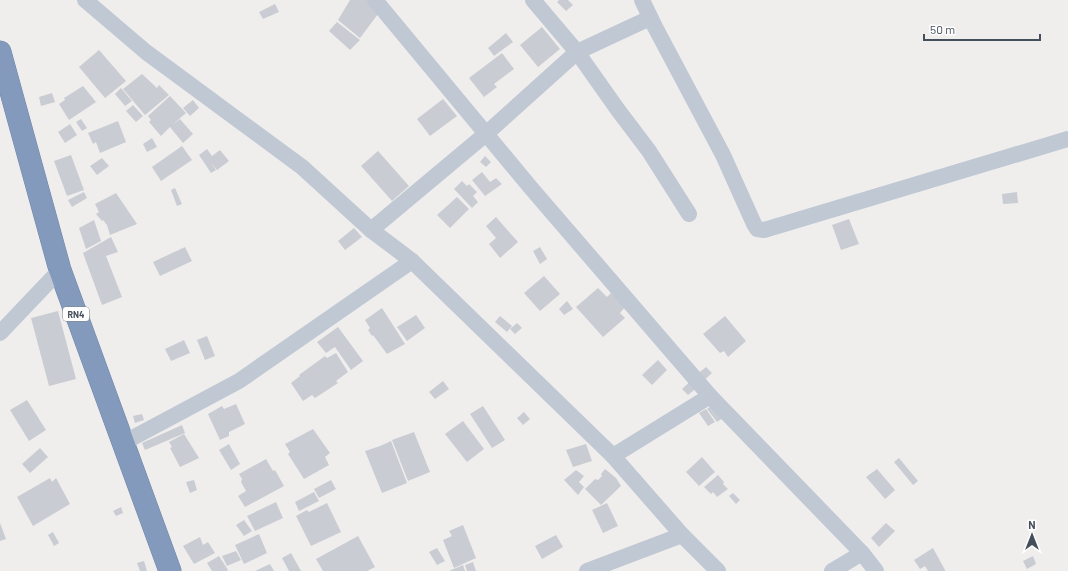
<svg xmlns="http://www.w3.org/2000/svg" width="1068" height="571" viewBox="0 0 1068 571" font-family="Barlow,sans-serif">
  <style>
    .building { fill: #c9ccd3 }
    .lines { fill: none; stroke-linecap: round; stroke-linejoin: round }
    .highway-casing { stroke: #6f85a9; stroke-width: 23 }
    .minor { stroke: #c0c8d3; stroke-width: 16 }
    .highway { stroke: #849abd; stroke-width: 22 }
    .labels { text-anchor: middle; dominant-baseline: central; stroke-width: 3.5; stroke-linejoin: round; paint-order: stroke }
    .shield { fill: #fff; stroke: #7d848c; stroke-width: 1 }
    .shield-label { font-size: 9px; font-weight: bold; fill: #454f5b }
  </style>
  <rect width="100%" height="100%" fill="#f0eeed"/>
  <g class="building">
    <path d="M350 0H373L378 14 360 38 338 20Z"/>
    <path d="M559 0H568L573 5 566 11 557 2Z"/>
    <path d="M275 4 279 12 263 19 259 12Z"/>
    <path d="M337 22 360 40 350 50 329 31Z"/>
    <path d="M542 27 560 49 538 67 520 45Z"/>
    <path d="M506 33 513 42 494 56 488 48Z"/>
    <path d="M99 50 126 81 105 98 79 67Z"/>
    <path d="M502 53 514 69 494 84 497 87 484 97 469 78Z"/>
    <path d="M142 74 157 88 159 85 169 95 145 115 123 89Z"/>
    <path d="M83 86 96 102 69 120 59 104 65 100 64 98Z"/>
    <path d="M121 88 132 101 125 106 115 94Z"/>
    <path d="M52 93 55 102 41 106 39 97Z"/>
    <path d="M170 96 186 113 172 125 180 119 193 134 183 143 170 127 161 136 149 122 151 120 148 116Z"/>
    <path d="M443 99 457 116 430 136 417 119Z"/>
    <path d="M193 100 199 108 190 116 183 108Z"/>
    <path d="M133 105 143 116 136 122 126 111Z"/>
    <path d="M81 119 87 128 82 131 76 122Z"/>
    <path d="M118 121 126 142 100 153 96 142 93 144 88 133Z"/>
    <path d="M70 124 77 135 65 143 58 132Z"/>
    <path d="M152 138 157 147 147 152 143 144Z"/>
    <path d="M182 146 192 160 161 181 152 167Z"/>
    <path d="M207 149 212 156 220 150 229 161 217 170 211 163 216 170 211 173 199 155Z"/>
    <path d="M378 151 409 186 392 201 361 166Z"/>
    <path d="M71 155 84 190 67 196 54 161Z"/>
    <path d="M485 156 491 162 486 167 480 162Z"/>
    <path d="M102 158 109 166 97 175 90 166Z"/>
    <path d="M482 172 490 182 496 178 502 184 485 196 472 180Z"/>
    <path d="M462 181 467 186 469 184 477 192 473 196 478 202 472 208 454 189Z"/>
    <path d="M175 188 182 204 177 206 171 190Z"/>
    <path d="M84 192 87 198 72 207 68 200Z"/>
    <path d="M1017 192 1018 203 1003 204 1002 194Z"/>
    <path d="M116 193 137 224 110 235 107 225 103 220 102 221 96 214 99 212 95 204Z"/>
    <path d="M457 197 469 209 450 228 437 215Z"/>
    <path d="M496 217 518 242 500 258 489 244 496 238 486 226Z"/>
    <path d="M849 219 859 244 841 250 832 225Z"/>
    <path d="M94 220 101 241 86 249 79 228Z"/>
    <path d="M354 228 362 237 345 250 338 241Z"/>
    <path d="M111 237 118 252 106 256 122 297 102 305 83 253Z"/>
    <path d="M185 247 192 261 160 276 153 262Z"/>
    <path d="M540 247 547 259 540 264 533 251Z"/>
    <path d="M544 276 560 294 540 311 524 293Z"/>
    <path d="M598 288 607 297 611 293 625 307 620 313 625 318 603 337 576 307Z"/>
    <path d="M567 301 573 309 564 315 559 309Z"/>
    <path d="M382 308 405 344 387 354 373 335 372 336 368 330 370 328 365 320Z"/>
    <path d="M58 311 76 379 49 386 31 318Z"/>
    <path d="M416 315 425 328 407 341 397 327Z"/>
    <path d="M500 316 512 326 507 332 495 322Z"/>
    <path d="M725 316 746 341 728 357 724 351 720 353 703 334Z"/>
    <path d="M517 323 522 328 515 334 510 329Z"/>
    <path d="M338 327 363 361 351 370 335 347 326 353 317 342Z"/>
    <path d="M207 336 215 356 205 360 197 340Z"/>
    <path d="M184 340 190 353 171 361 165 349Z"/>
    <path d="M336 353 348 372 336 381 338 383 315 398 312 395 303 401 291 383 300 376 299 375 325 356 327 358Z"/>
    <path d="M658 360 667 370 652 385 642 375Z"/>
    <path d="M706 367 712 373 701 383 695 376Z"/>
    <path d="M694 378 700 385 688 395 682 389Z"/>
    <path d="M443 381 449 389 435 399 429 392Z"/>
    <path d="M27 400 46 430 29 441 10 410Z"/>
    <path d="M236 404 245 424 229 432V436L220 440 208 414 222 406 224 409Z"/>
    <path d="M713 404 723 418 717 422 707 409Z"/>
    <path d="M483 406 505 440 492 448 470 414Z"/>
    <path d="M706 409 715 422 708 426 699 413Z"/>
    <path d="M524 412 530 419 523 425 517 418Z"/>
    <path d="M142 414 144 420 135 423 133 416Z"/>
    <path d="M463 421 484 449 467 462 445 434Z"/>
    <path d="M182 425 185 433 145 450 142 443Z"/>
    <path d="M313 429 330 453 325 457 329 465 304 479 288 454 290 452 285 444Z"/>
    <path d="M414 432 430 472 408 481 392 440Z"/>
    <path d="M184 434 199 458 180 467 170 448 172 447 169 442Z"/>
    <path d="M391 441 407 483 382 493 365 451 380 446Z"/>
    <path d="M229 444 240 464 231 470 219 450Z"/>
    <path d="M586 444 592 461 573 467 566 450Z"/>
    <path d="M40 448 48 457 30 473 22 464Z"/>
    <path d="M702 457 715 472 699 486 686 472Z"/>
    <path d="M899 458 918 481 913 485 894 462Z"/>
    <path d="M266 459 273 471 275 470 284 486 245 507 238 496 246 491 241 482 242 479 239 474Z"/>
    <path d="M605 469 616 478 621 486 601 505 585 489 595 479 598 480 602 476 601 474Z"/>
    <path d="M877 469 895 490 885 499 866 477Z"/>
    <path d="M576 470 584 476 579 482 584 487 578 495 564 480Z"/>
    <path d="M718 475 724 482 723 484 728 489 717 497 713 492 711 494 704 487Z"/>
    <path d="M50 478 52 482 56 478 70 504 33 526 17 497Z"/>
    <path d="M194 480 197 490 190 493 186 482Z"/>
    <path d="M331 480 336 489 319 498 314 489Z"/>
    <path d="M314 492 319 501 299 511 295 502Z"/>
    <path d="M733 493 740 500 736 504 729 496Z"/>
    <path d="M276 502 283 518 255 531 247 516Z"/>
    <path d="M327 503 341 532 311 546 296 516 307 510 309 512Z"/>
    <path d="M607 503 618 526 603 533 592 510Z"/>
    <path d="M121 507 123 513 116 516 113 511Z"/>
    <path d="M244 520 252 531 244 536 236 525Z"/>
    <path d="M0 523 6 539 0 541Z"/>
    <path d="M886 523 895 531 879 547 871 538Z"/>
    <path d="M463 525 476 558 454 568 443 540 452 536 449 531Z"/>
    <path d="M53 532 59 543 54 546 48 535Z"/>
    <path d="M259 534 267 553 244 564 235 545Z"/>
    <path d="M556 535 563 547 542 559 535 546Z"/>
    <path d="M358 536 375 567 367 571H323L316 559Z"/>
    <path d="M200 537 203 545 208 542 215 553 194 564 183 546Z"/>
    <path d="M437 548 445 561 437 565 429 552Z"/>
    <path d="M933 548 945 570V571H928L925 566 920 569 914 560Z"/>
    <path d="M236 551 241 560 227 566 222 556Z"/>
    <path d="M291 553 301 571H289L282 558Z"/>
    <path d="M219 556 228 570 227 571H212L207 563Z"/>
    <path d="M1033 556 1036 564 1027 569 1023 561Z"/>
    <path d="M144 561 147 571H140L137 563Z"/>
    <path d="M473 562 476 571H467L465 565Z"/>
    <path d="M270 564 274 571H255Z"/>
    <path d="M463 565 465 571H449Z"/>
  </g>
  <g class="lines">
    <g class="highway-casing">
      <path id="highway" d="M0 52 60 270 170 571"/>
    </g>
    <g class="minor">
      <path d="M85 0 146 52 302 167 371 230 412 261 613 456 682 535 718 571"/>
      <path d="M375 0 531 188 710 396 862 553 876 571"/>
      <path d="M533 0 577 52 618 110 649 151 689 214"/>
      <path d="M642 0 655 27 723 155 754 224 757 229 764 230 1068 139"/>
      <path d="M371 230 487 133 577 52 650 18"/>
      <path d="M0 333 60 270"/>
      <path d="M123 443 239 381 412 261"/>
      <path d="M613 456 710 396"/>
      <path d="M587 571 682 535"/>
      <path d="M832 571 862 553"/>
    </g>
    <use href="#highway" class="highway"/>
  </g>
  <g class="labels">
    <rect class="shield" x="63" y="307" width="26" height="14" rx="3"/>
    <g class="shield-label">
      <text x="76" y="314">RN4</text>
    </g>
  </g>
  <g transform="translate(1032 535)" stroke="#ffffff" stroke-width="3" paint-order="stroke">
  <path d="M0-3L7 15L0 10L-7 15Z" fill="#454f5b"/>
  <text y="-6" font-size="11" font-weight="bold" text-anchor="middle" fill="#454f5b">N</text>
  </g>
  <path d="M924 34v6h116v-6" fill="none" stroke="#454f5b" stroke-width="2"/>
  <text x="930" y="34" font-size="12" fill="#454f5b" stroke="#ffffff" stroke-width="3" paint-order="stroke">50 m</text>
</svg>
